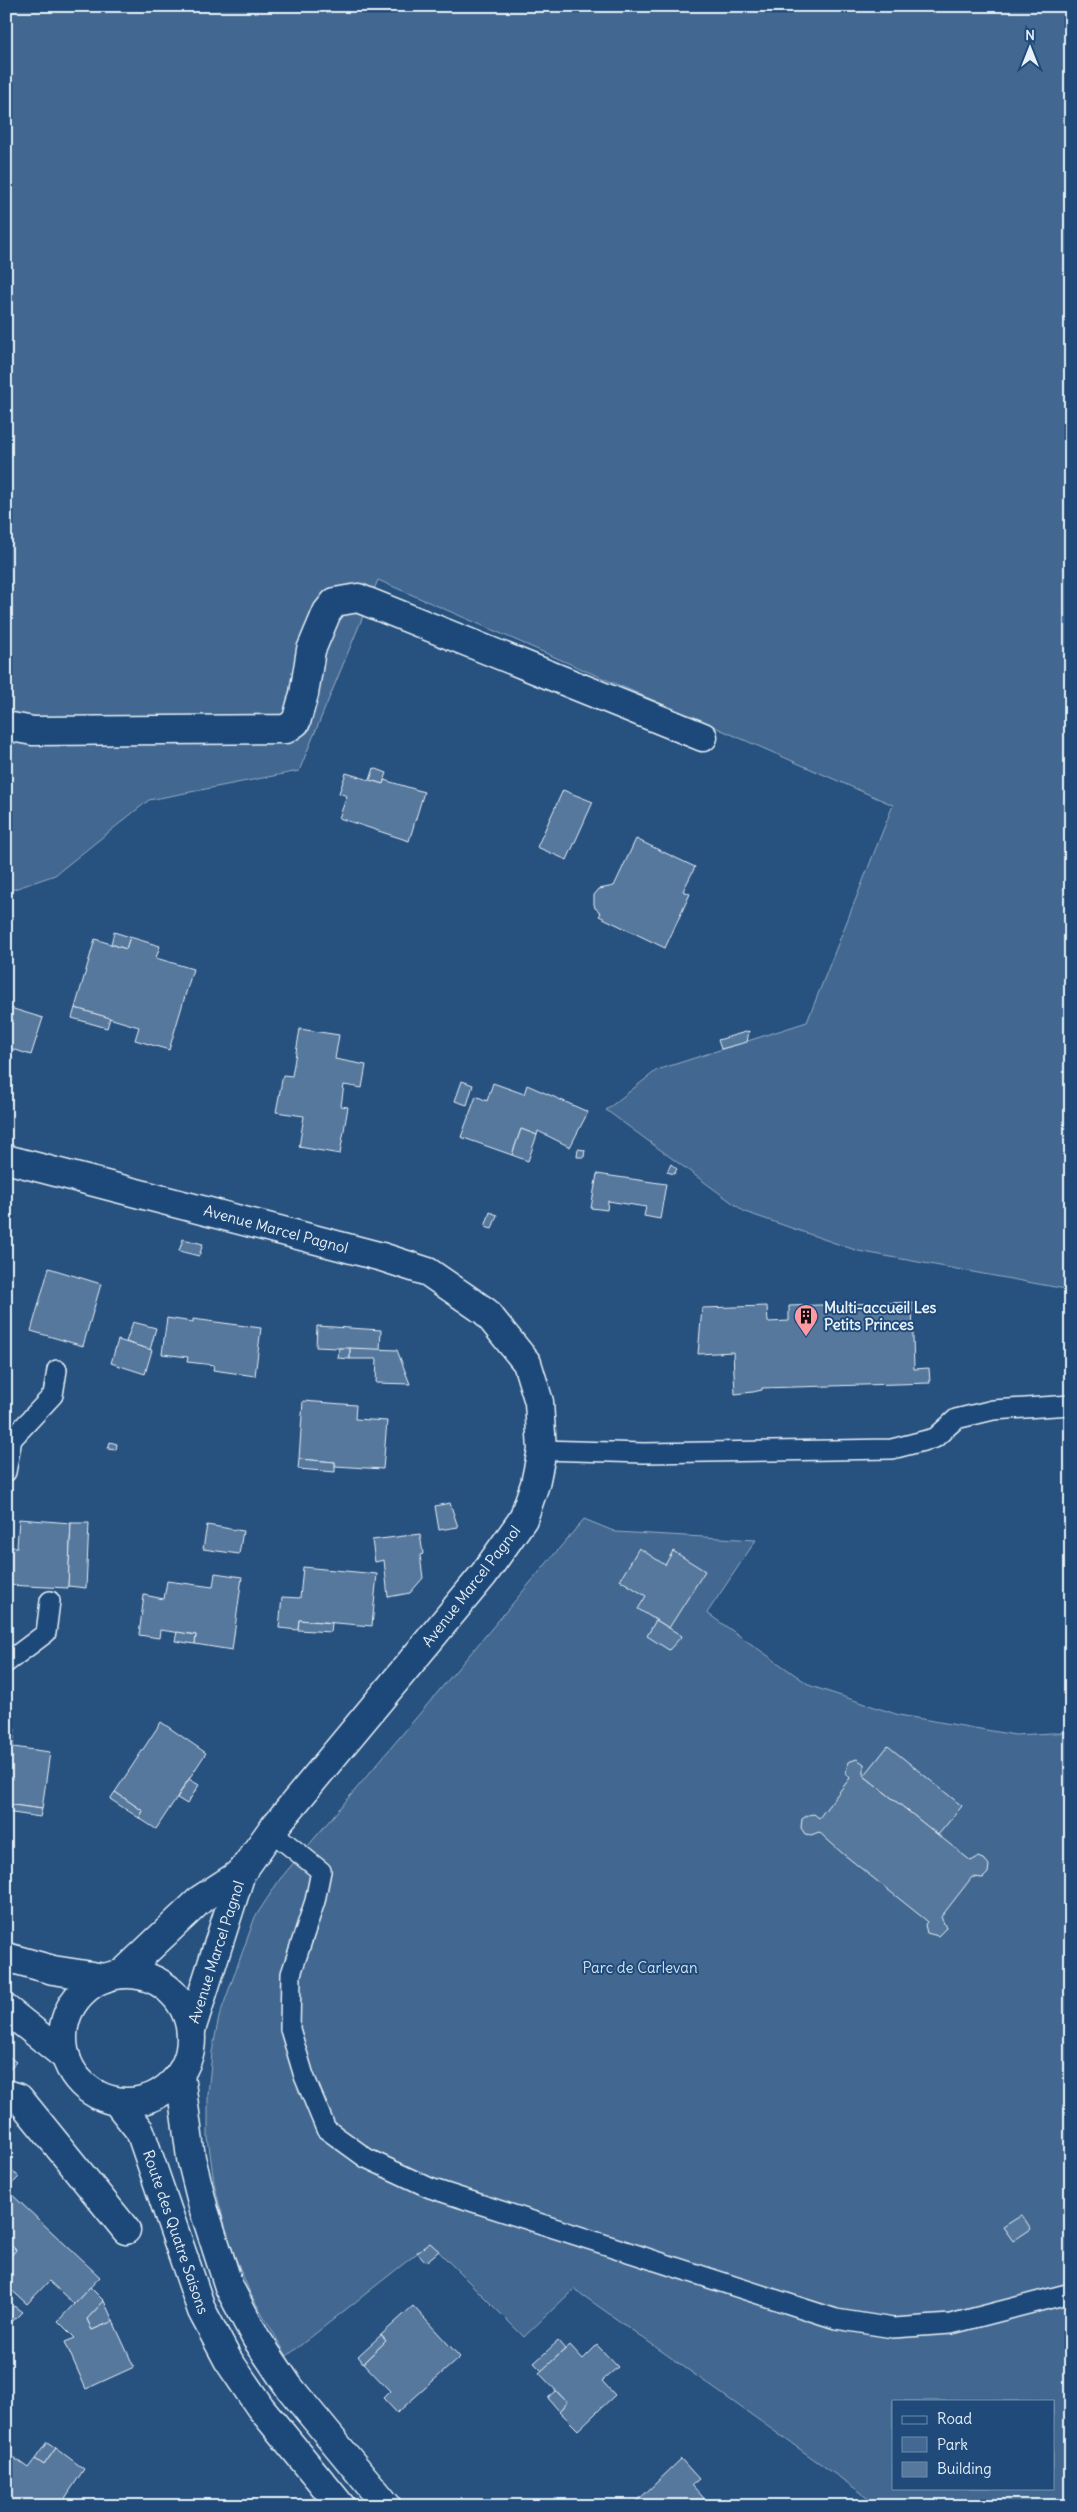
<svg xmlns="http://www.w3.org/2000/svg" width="1077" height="2512" viewBox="0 0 1077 2512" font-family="Delius,sans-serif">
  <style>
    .green { fill: #436891; stroke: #96acc4; fill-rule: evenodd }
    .building { fill: #57789d; stroke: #e8f1f8 }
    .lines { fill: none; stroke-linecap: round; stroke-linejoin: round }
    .lane-casing { stroke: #e8f1f8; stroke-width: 22 }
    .street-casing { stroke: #e8f1f8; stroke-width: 31 }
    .secondary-casing { stroke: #e8f1f8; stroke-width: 31 }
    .lane { stroke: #1f4a7a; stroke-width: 19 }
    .street { stroke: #1f4a7a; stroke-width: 28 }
    .secondary { stroke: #1f4a7a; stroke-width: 28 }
    .labels { text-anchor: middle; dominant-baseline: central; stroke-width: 4; stroke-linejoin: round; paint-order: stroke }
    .street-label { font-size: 15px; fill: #e8f1f8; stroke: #1f4a7a }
    .poi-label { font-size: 15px; font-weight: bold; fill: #e8f1f8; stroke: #1f4a7a; text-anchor: start }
    .park-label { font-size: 15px; fill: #d8e3ee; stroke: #1f4a7a }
  </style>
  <rect width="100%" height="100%" fill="#27517f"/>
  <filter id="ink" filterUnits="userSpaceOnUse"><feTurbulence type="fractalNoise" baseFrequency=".02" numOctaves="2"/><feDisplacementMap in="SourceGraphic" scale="10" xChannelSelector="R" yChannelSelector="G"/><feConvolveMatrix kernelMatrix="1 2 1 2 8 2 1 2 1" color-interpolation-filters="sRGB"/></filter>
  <g filter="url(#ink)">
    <g class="green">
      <path d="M6 6H1071V1290L858 1251 745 1212 606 1110 657 1070 807 1022 893 805 378 580 299 771 149 800 55 875 6 892Z"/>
      <path d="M584 1519 616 1532 756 1540 707 1613 811 1686 899 1715 1015 1735 1071 1732V2506L877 2504 574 2289 524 2337 430 2243 287 2356 250 2293 229 2242 214 2183 208 2138V2094L212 2052 219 2017 255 1917 280 1879ZM893 2401H1053V2488H893Z"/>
    </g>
    <g class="building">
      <path d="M374 768 387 773 383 784 370 780Z"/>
      <path d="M346 773 383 784 384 780 424 792 409 841 339 818 347 796 339 793Z"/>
      <path d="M563 790 593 802 567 860 537 847Z"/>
      <path d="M636 839 695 867 683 891 690 894 665 948 599 916 601 913 595 908 594 904V895L599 889 614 886Z"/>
      <path d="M114 932 130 937 126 949 111 944Z"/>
      <path d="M130 937 160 946 156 958 193 969 169 1050 135 1040 139 1027 75 1008 95 939 126 949Z"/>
      <path d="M7 1007 43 1018 31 1055 6 1047Z"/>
      <path d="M75 1008 110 1018 107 1028 72 1018Z"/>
      <path d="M300 1029 339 1035 335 1059 366 1065 362 1088 344 1085 341 1106 348 1107 340 1154 299 1147 304 1116 276 1112 283 1075 292 1076Z"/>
      <path d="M749 1031 747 1042 721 1049 718 1040Z"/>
      <path d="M462 1081 473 1085 467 1105 455 1101Z"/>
      <path d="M493 1083 524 1094 527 1085 588 1112 570 1147 538 1131 537 1135 521 1129 512 1155 461 1137 476 1096 487 1101Z"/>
      <path d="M521 1129 537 1135 528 1161 512 1155Z"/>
      <path d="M578 1149 585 1150 584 1157H577Z"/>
      <path d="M671 1164 677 1169 674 1174 667 1172Z"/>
      <path d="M597 1174 666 1184 660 1219 644 1216 646 1207 608 1201 607 1210 591 1208Z"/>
      <path d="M490 1212 497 1215 492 1229 485 1227Z"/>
      <path d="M183 1239 203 1244 199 1256 179 1251Z"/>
      <path d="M49 1268 101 1284 83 1346 31 1331Z"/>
      <path d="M912 1302 914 1369 929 1368 930 1383 762 1388V1390L753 1392 735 1394 733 1352 698 1354 702 1308 767 1306 768 1322 789 1321V1306Z"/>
      <path d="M167 1318 193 1322V1319L261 1328 255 1376 213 1370 214 1365 187 1362 188 1357 162 1354Z"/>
      <path d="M133 1322 156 1328 150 1350 126 1342Z"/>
      <path d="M317 1326 381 1330 380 1350 316 1347Z"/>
      <path d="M118 1340 152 1350 145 1374 111 1363Z"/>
      <path d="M339 1348H350V1359L338 1358Z"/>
      <path d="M350 1348 397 1350 410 1384 376 1383 377 1359H350Z"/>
      <path d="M303 1401 356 1405 355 1419 387 1421 383 1469 335 1466V1462L299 1459Z"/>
      <path d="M110 1442 117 1444 116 1450 108 1449Z"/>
      <path d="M299 1459 335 1462V1472L298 1469Z"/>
      <path d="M450 1503 458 1527 439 1530 435 1506Z"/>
      <path d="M19 1519 71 1523 68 1588 6 1585 7 1547H17Z"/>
      <path d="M71 1523H89L86 1588 68 1586Z"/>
      <path d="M207 1525 243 1531 239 1554 203 1549Z"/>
      <path d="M420 1534 423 1554 420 1555 423 1578 410 1593 388 1597 384 1560 375 1562 372 1540Z"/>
      <path d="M639 1548 665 1565 673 1551 705 1571 669 1628 638 1609 646 1596 620 1580Z"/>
      <path d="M303 1567 377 1574 372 1626 299 1620 298 1630 279 1628 282 1597 300 1598Z"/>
      <path d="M215 1573 242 1577 232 1650 195 1644 196 1635 160 1630 159 1638 139 1635 144 1595 164 1599 167 1581 213 1587Z"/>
      <path d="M299 1620 332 1623 331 1632 298 1630Z"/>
      <path d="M656 1620 682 1636 669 1650 647 1636Z"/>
      <path d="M177 1632 196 1635 195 1644 175 1641Z"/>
      <path d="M161 1722 206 1753 156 1829 139 1818 143 1811 115 1792Z"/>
      <path d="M6 1728 15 1729 13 1747 50 1752 42 1809 6 1804Z"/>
      <path d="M888 1746 962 1806 938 1835 864 1776Z"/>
      <path d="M857 1759 864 1764V1776L971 1861 978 1857 985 1860 989 1865 988 1873 983 1878 972 1877 941 1917 946 1928 938 1936 927 1933 925 1925 927 1921 842 1853 819 1832 811 1835 805 1834 801 1828 802 1819 808 1815 814 1814 819 1818 850 1778 846 1773 848 1762Z"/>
      <path d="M189 1779 199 1785 187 1804 177 1798Z"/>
      <path d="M115 1792 143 1811 139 1818 110 1799Z"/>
      <path d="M6 1804 42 1809 40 1817 6 1812Z"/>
      <path d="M6 2054 16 2062 6 2073Z"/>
      <path d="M6 2165 19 2177 6 2190Z"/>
      <path d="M7 2190 100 2277 74 2304 49 2281 27 2304 6 2285V2261L16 2250 6 2240Z"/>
      <path d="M1022 2215 1031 2229 1013 2241 1003 2227Z"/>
      <path d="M6 2240 16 2250 6 2261Z"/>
      <path d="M430 2243 439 2251 426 2262 417 2252Z"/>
      <path d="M90 2287 104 2301 87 2319 92 2330 113 2321 134 2367 86 2389 65 2342 75 2338 58 2321Z"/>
      <path d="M104 2301 113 2321 92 2330 87 2319Z"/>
      <path d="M14 2306 22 2312 7 2327 6 2311 8 2313Z"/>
      <path d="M413 2306 460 2357 397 2413 383 2398 390 2391 363 2363 386 2341 381 2335Z"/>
      <path d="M381 2335 386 2341 363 2363 358 2356Z"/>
      <path d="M558 2341 565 2349 542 2371 534 2363Z"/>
      <path d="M570 2345 583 2359 597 2345 618 2367 602 2381 615 2395 578 2430 559 2411 567 2402 539 2373Z"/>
      <path d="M556 2391 567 2402 559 2411 548 2398Z"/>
      <path d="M47 2442 56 2448 44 2465 35 2459Z"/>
      <path d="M56 2448 84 2469 60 2506H6V2461L10 2455 28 2468 35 2459 44 2465Z"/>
      <path d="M681 2459 699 2479 692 2485 711 2506H632Z"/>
    </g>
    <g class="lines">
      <g class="lane-casing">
        <g id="lane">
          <path d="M542 1450 644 1453 892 1449 935 1438 956 1419 993 1410 1071 1405"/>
          <path d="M6 1472 12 1439 53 1395 57 1370"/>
          <path d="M6 1663 46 1633 50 1601"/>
          <path d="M271 1831 321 1871 315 1901 291 1974 290 2029 304 2076 326 2129 366 2158 430 2188 836 2319 893 2328 951 2324 1071 2293"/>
        </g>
      </g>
      <g class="street-casing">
        <g id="street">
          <path d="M6 726 33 731 286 729 296 722 304 694 311 650 327 612 335 602 358 598 703 737"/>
          <path d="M6 1159 382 1257 428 1272 486 1312 527 1363 539 1402 542 1450 535 1484 523 1519 484 1574 271 1831 241 1873 191 2030"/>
          <path d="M122 1974 201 1899 241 1873"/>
          <path d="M6 2094 19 2098 126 2230"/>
        </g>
      </g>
      <g class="secondary-casing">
        <g id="secondary">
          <path d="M6 1957 53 1970 105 1978"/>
          <circle cx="127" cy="2038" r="64"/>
          <path d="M6 2009 66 2057"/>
          <path d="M180 2075 191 2158 204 2210 229 2287 256 2338 289 2387 387 2506"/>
          <path d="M117 2102 140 2131 202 2311 228 2360 260 2407 341 2506"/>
        </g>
      </g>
      <use href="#lane" class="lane"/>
      <use href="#street" class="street"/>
      <use href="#secondary" class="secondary"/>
    </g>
  </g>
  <defs>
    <g id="building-pin" transform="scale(1.25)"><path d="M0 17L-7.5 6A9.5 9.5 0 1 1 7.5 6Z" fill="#ff9aa2" stroke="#1f4a7a"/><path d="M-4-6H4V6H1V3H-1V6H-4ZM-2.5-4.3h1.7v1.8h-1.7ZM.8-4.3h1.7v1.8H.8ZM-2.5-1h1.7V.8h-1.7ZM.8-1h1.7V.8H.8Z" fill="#111"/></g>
  </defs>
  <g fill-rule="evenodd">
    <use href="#building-pin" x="806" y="1316"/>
  </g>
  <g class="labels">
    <g class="street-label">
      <text transform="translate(276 1229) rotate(15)">Avenue Marcel Pagnol</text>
      <text transform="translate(471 1586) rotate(-52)">Avenue Marcel Pagnol</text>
      <text transform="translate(216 1952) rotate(-72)">Avenue Marcel Pagnol</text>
      <text transform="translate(176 2232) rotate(71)">Route des Quatre Saisons</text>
    </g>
    <g class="poi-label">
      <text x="824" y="1307">Multi-accueil Les<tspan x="824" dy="17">Petits Princes</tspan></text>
    </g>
    <g class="park-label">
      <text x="640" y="1967">Parc de Carlevan</text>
    </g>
  </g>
  <rect width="1077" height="2512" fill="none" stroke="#1f4a7a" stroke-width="25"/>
  <rect x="12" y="12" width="1052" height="2487" fill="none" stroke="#e8f1f8" stroke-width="2" filter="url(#ink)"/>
  <rect x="892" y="2400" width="162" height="90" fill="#1f4a7a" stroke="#6f8dac"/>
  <rect x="902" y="2416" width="25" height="8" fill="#1f4a7a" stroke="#6f8dac"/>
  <text x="937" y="2424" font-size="15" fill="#e8f1f8">Road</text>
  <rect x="902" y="2437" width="25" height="15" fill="#436891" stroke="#6f8dac"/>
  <text x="937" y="2450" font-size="15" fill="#e8f1f8">Park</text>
  <rect x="902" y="2462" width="25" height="15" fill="#57789d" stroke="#6f8dac"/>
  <text x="937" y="2474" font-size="15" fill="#e8f1f8">Building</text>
  <g transform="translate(1030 48)" stroke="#1f4a7a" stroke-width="4" paint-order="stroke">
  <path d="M0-4L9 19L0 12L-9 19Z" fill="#e8f1f8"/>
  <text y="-8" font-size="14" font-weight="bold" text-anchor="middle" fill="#e8f1f8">N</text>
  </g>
</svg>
